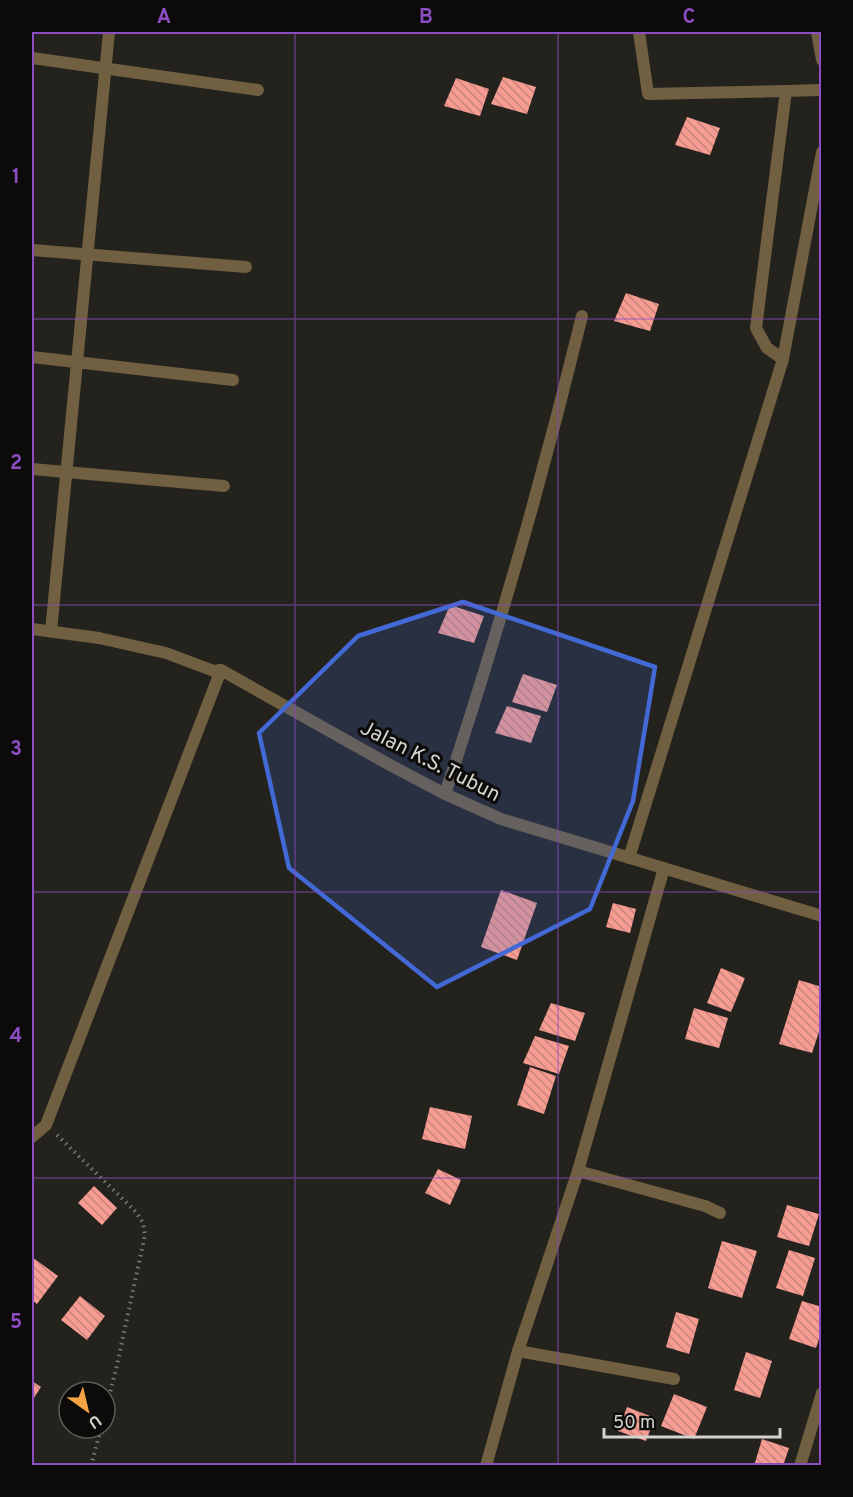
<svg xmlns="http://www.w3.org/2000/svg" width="853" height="1497" viewBox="0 0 853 1497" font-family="Overpass,sans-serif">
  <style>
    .building { fill: url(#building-back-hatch) }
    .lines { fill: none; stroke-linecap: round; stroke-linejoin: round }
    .path { stroke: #7c7a75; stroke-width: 4; stroke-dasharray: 1.5 4.5; stroke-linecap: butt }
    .minor { stroke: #705f40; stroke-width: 12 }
    .tertiary { stroke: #705f40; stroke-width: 12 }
    .marked { fill: #4269d6; fill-opacity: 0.2; stroke: #4269d6; stroke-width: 4.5; stroke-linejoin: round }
    .grid { fill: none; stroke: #8d4dc2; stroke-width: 1.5; stroke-opacity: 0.55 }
    .labels { text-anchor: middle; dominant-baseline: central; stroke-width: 6; stroke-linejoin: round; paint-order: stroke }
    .street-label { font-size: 21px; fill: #d5d3cf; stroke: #0c0b09 }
    .neatline { fill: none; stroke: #8d4dc2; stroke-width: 2 }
    .grid-label { font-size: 20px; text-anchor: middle; font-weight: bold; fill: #8d4dc2 }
  </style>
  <defs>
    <pattern id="building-back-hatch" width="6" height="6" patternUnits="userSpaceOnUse" patternTransform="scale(1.5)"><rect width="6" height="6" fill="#f79c92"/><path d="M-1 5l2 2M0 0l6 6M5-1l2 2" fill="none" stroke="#c9857d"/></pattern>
  </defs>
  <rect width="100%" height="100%" fill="#24221c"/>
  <g class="building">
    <path d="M503 77 536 87 527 114 491 104Z"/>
    <path d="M456 78 489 89 480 116 444 106Z"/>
    <path d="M687 117 720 128 710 155 675 145Z"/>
    <path d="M626 293 659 304 650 331 614 321Z"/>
    <path d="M450 605 484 616 474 643 438 633Z"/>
    <path d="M523 674 557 685 547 712 512 702Z"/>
    <path d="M507 706 541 716 531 743 495 733Z"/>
    <path d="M501 890 537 903 517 960 481 947Z"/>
    <path d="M613 903 636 909 630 933 606 927Z"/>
    <path d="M721 968 745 978 731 1012 707 1003Z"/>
    <path d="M799 980 822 987V1023L812 1053 779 1044Z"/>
    <path d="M551 1003 585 1013 575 1041 539 1030Z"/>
    <path d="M694 1008 728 1018 719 1048 685 1039Z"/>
    <path d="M535 1036 569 1046 559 1074 523 1063Z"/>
    <path d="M530 1067 556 1076 544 1114 517 1105Z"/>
    <path d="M430 1107 472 1116 465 1149 422 1139Z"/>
    <path d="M438 1169 461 1180 450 1205 425 1193Z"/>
    <path d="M94 1186 117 1208 102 1225 78 1203Z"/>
    <path d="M787 1205 819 1214 809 1246 777 1237Z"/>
    <path d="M722 1241 757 1251 742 1298 708 1288Z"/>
    <path d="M789 1250 815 1258 803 1296 776 1288Z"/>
    <path d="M32 1257 58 1276 37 1304 32 1300Z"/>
    <path d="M80 1296 105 1316 87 1340 61 1320Z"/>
    <path d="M802 1301 822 1307V1330L816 1348 789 1339Z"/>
    <path d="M676 1312 699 1319 689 1354 666 1347Z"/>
    <path d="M746 1352 772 1361 760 1398 734 1390Z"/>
    <path d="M32 1381 41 1387 32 1401Z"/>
    <path d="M674 1394 707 1407 694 1439 661 1426Z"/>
    <path d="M627 1407 655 1418 646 1441 618 1431Z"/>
    <path d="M762 1439 789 1448 783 1466H754Z"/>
  </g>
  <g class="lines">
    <g class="path">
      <path d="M57 1135 136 1212 143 1223 145 1235 117 1365 105 1412"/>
      <path d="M91 1466 101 1428"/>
    </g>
    <g class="minor">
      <path d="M639 32 648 94 786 91 756 328 767 348 783 359"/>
      <path d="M817 32 822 60"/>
      <path d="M32 58 258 90"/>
      <path d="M786 91 822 90"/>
      <path d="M32 250 246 267"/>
      <path d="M32 357 233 380"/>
      <path d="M32 469 224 486"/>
      <path d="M51 631 109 32"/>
      <path d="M445 794C497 637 543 477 582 316"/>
      <path d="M629 858 783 359 822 152"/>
      <path d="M32 1137 46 1125 221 670"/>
      <path d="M578 1171 705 1206 720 1213"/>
      <path d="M518 1351 674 1379"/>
      <path d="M486 1466 518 1351 578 1171 664 868"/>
      <path d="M800 1466 822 1393"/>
    </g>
    <path class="tertiary" d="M32 629 99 638 166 653 214 671 221 670 390 765 445 794 501 819 822 916"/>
  </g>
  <path class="marked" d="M463 602 655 667 633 801 590 909 437 987 289 868 259 733 358 636Z"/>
  <path class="grid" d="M295 32V1466M558 32V1466M32 319H822M32 605H822M32 892H822M32 1178H822"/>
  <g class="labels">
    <g class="street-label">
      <text transform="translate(430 762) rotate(27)">Jalan K.S. Tubun</text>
    </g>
  </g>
  <rect width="853" height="1497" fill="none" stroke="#0c0b09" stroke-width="66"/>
  <g transform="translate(87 1410) rotate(146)"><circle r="28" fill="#0c0b09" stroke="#5c5b58" stroke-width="1.5"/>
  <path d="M0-4.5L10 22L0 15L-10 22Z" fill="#f5a345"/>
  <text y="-9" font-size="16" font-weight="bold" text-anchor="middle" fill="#d5d3cf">U</text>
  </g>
  <path d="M604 1428v9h176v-9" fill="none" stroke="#d5d3cf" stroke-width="3"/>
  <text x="613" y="1428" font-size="18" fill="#d5d3cf" stroke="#0c0b09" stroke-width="4.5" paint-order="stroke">50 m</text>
  <rect x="33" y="33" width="787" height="1431" class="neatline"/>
  <g class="grid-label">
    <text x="164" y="23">A</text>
    <text x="426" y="23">B</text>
    <text x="689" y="23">C</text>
    <text x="16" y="183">1</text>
    <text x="16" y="469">2</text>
    <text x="16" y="755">3</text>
    <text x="16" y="1042">4</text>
    <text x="16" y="1328">5</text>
  </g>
</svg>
